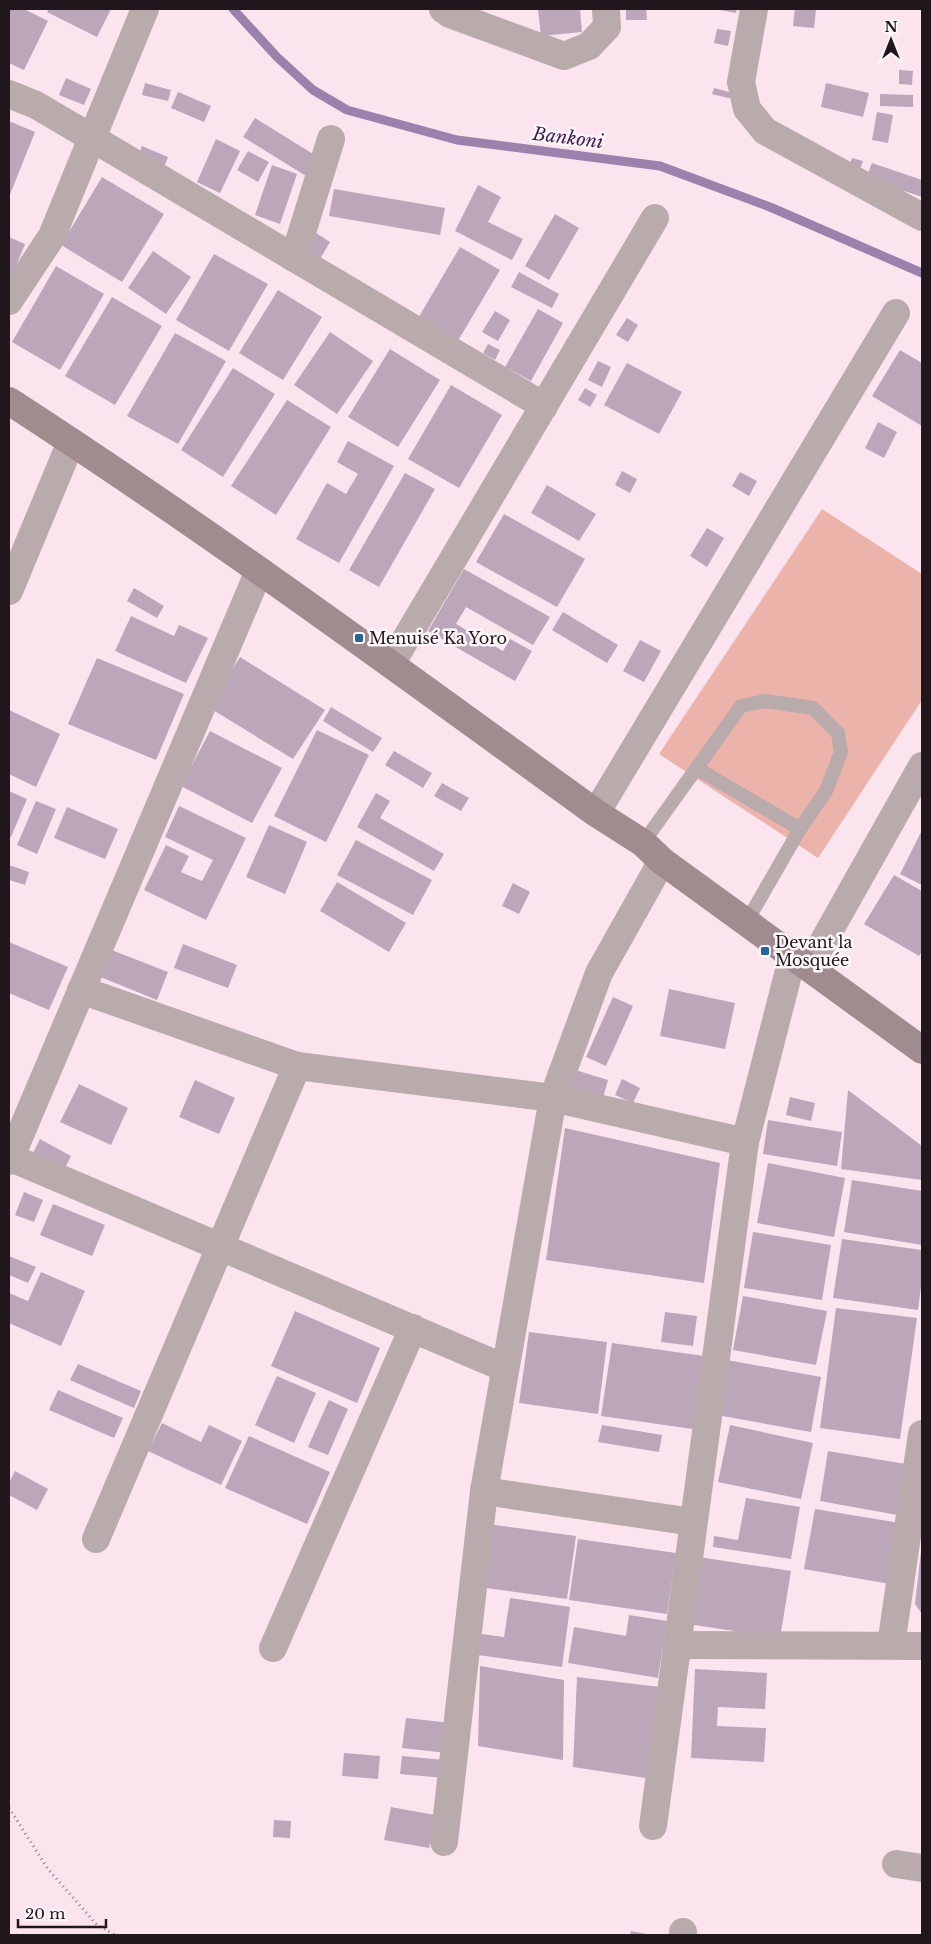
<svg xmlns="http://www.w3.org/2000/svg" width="931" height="1944" viewBox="0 0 931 1944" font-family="'Libre Baskerville',serif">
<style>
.green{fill:#ebb3aa}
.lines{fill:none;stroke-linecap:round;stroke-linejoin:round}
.stream{stroke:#9a82ac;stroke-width:9}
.building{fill:#bca6ba}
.path{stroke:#8c7b83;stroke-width:3;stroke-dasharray:1 4;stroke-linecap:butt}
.lane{stroke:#b9aaac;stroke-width:14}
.street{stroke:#b9aaac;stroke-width:28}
.secondary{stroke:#a08b8e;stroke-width:28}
.poi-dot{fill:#24659b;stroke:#fdf7f9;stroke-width:2}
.labels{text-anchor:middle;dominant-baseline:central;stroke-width:5;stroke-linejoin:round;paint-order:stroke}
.poi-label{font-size:16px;fill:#21161b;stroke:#fdf7f9;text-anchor:start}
.water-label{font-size:18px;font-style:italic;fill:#3e185a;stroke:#fdf7f9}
</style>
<rect width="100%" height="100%" fill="#fce4ef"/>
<!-- green -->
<polygon class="green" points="822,509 922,574 922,700 818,858 659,754"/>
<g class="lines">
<!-- stream -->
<polyline class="stream" points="233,9 277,57 313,90 347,110 457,140 660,166 770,207 922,273"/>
</g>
<!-- building -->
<g class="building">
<polygon points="9,9 24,9 48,21 24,70 9,63"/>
<polygon points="49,9 111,9 97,37 47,12"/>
<polygon points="538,9 580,9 582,32 541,36"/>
<polygon points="626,9 646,9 647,20 626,20"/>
<polygon points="720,9 737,9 736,13 720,10"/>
<polygon points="795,9 816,9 814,28 793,26"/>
<polygon points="717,29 731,31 728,46 714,43"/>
<polygon points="899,70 913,71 912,85 899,84"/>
<polygon points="66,78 91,89 84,105 59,95"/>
<polygon points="145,83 171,90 168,101 142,95"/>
<polygon points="826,83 869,93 863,117 821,107"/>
<polygon points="714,88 733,93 732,99 712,94"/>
<polygon points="178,92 211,106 204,122 171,108"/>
<polygon points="880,94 913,95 913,107 880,106"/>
<polygon points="877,112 893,115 888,143 872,140"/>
<polygon points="255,118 318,157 306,176 243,137"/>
<polygon points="9,121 35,132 9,197"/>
<polygon points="216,139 240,151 220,193 197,182"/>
<polygon points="142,146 168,157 163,170 137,159"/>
<polygon points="248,151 269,162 258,182 237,170"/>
<polygon points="852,158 863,161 858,175 847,172"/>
<polygon points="872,163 922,180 922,197 866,178"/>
<polygon points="272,165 297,174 280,224 255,215"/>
<polygon points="102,177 164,214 122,282 61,245"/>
<polygon points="478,185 501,197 488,222 523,239 512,260 455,231"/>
<polygon points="334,189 445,208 440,235 329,216"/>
<polygon points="555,214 579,228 549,280 525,266"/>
<polygon points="313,231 330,242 320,259 302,247"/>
<polygon points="9,237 25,244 9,283"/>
<polygon points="460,247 500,270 456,344 417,320"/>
<polygon points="153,251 191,277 166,314 128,288"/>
<polygon points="214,254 268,284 229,351 176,320"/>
<polygon points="56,266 104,294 60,370 12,342"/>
<polygon points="519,272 559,294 552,308 511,287"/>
<polygon points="278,290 322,317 283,380 239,353"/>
<polygon points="112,297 162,326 115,405 65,376"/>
<polygon points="538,309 563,323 531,381 505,367"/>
<polygon points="495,311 510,320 498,341 482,332"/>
<polygon points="627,318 638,325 628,342 616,335"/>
<polygon points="330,332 373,361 337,414 294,385"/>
<polygon points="175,333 226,361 178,444 127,416"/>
<polygon points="488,344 500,350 495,360 483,353"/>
<polygon points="390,349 440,380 398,447 348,417"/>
<polygon points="900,350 922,363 922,426 872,396"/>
<polygon points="598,361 611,367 602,387 588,380"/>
<polygon points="627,363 682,392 659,434 604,405"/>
<polygon points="233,368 275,394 223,477 181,450"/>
<polygon points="451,385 502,415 459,488 408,459"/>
<polygon points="585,388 597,395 590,407 578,400"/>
<polygon points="287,400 331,427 276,515 231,486"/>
<polygon points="878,422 897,432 884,458 865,448"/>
<polygon points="348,441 394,466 339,563 296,539 327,483 346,494 358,474 337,462"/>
<polygon points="622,471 637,479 630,493 615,485"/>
<polygon points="740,472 757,481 749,496 732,486"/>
<polygon points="405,473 435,489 379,587 349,570"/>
<polygon points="547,485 596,514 579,541 531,513"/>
<polygon points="504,514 585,559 557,607 476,562"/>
<polygon points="707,528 724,538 707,567 690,556"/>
<polygon points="464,569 550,617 533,645 466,607 456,624 503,651 510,639 532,651 515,681 428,631"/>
<polygon points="134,588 164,606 157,618 127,601"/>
<polygon points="563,612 618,645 607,663 552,630"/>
<polygon points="131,616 174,636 179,625 208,638 186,683 115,651"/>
<polygon points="640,640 661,651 644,682 623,671"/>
<polygon points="240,657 325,710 293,759 208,707"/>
<polygon points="97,658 184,694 156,760 68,724"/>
<polygon points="331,707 382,738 373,752 323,721"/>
<polygon points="9,710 60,734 36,787 9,774"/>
<polygon points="317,730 369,755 326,842 274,816"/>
<polygon points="210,731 282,768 252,823 181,786"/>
<polygon points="394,751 432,773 423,788 385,765"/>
<polygon points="442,783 469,798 461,811 434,796"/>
<polygon points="9,791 27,799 11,837 9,836"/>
<polygon points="376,793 390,801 380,818 444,854 434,871 357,827"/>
<polygon points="36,801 56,809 37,854 17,845"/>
<polygon points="179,806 246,838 206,920 144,890 166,845 189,856 181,872 202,881 213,860 165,837"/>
<polygon points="67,807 118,829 105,859 54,838"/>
<polygon points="269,825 307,842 285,894 246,877"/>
<polygon points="922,830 922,885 900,874"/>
<polygon points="356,840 432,880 413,915 337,875"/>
<polygon points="9,865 29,872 25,885 9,880"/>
<polygon points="894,875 922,891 922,951 919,956 864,924"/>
<polygon points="337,882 406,923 389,952 320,911"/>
<polygon points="513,883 530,892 519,914 502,906"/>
<polygon points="9,942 68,967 49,1010 9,993"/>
<polygon points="183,944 237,965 228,988 174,968"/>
<polygon points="109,949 168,972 157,1000 98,976"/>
<polygon points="669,989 735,1003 725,1049 660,1036"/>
<polygon points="613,997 633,1006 606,1066 586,1057"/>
<polygon points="572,1069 608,1080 603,1098 566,1086"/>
<polygon points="622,1079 640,1088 633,1103 615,1095"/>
<polygon points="195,1080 235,1098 219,1134 179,1117"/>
<polygon points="79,1084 128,1108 111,1145 60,1122"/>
<polygon points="848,1090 922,1146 922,1180 841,1169"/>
<polygon points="790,1097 815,1103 811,1121 786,1115"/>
<polygon points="768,1120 842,1132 837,1166 763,1154"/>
<polygon points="565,1128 720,1163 704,1283 546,1260"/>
<polygon points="40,1139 71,1156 64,1170 33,1153"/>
<polygon points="768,1163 845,1178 834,1237 757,1223"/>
<polygon points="852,1180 922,1191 922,1245 844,1232"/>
<polygon points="24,1192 43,1200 34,1222 15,1215"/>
<polygon points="53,1204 105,1225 92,1256 40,1235"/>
<polygon points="753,1232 831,1245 822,1300 744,1288"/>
<polygon points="842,1239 922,1250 922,1279 918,1310 833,1298"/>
<polygon points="9,1256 36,1267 28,1283 9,1275"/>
<polygon points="41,1272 85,1291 61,1346 9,1323 9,1293 28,1301"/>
<polygon points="743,1296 827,1311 816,1365 733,1350"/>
<polygon points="836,1308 917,1318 900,1439 820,1428"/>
<polygon points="295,1311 380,1348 357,1403 271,1366"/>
<polygon points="665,1312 697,1316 693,1346 661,1342"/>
<polygon points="529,1332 607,1342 598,1414 519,1403"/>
<polygon points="612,1343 704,1356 693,1429 601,1416"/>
<polygon points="727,1360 821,1377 811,1432 717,1415"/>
<polygon points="78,1364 141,1391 134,1408 70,1380"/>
<polygon points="277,1376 316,1393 294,1443 255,1425"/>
<polygon points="58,1390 123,1418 114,1438 49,1410"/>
<polygon points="329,1400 348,1409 328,1455 308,1447"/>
<polygon points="162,1423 201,1442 209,1425 242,1441 221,1485 148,1451"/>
<polygon points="602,1425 662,1435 659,1452 598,1442"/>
<polygon points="730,1425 813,1443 801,1499 718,1482"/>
<polygon points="249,1436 330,1472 307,1524 225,1488"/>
<polygon points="828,1451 912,1465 903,1516 820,1501"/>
<polygon points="15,1471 48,1489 37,1510 9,1495 9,1483"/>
<polygon points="746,1498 800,1507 791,1559 713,1547 714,1536 738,1540"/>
<polygon points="815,1509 900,1523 890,1584 804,1569"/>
<polygon points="488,1524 576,1536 567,1599 479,1587"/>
<polygon points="578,1539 676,1553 667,1614 569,1600"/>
<polygon points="921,1551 922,1551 922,1614 915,1604"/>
<polygon points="699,1557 791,1571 780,1638 688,1624"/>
<polygon points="510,1598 570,1607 562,1667 478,1655 481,1634 504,1637"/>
<polygon points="629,1615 667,1621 658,1678 568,1663 574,1627 626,1636"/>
<polygon points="480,1666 564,1680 563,1760 478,1746"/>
<polygon points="695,1669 767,1673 765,1709 718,1707 717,1726 766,1728 764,1762 691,1758"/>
<polygon points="577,1677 660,1687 652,1779 573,1767"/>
<polygon points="406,1718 451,1723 447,1753 402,1748"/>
<polygon points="344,1753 380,1756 378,1779 342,1776"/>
<polygon points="402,1756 445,1760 444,1778 400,1774"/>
<polygon points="391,1807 435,1815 429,1848 384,1840"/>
<polygon points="274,1820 291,1821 290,1838 273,1837"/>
<polygon points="631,1931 646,1934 646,1935 630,1935"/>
</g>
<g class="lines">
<!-- path -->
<polyline class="path" points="9,1808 48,1869 97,1925 115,1935"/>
<!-- lane -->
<g class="lane">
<polyline points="696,768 800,829"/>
<polyline points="643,843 741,706 765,701 813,708 838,733 841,752 826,791 800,829 747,921"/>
</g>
<!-- street -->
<g class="street">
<polyline points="443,9 450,14 564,56 589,46 607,27 606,9"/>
<polyline points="754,9 741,82 747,109 765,131 922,217"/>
<polyline points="9,94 36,105 92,138 145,9"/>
<polyline points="294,258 331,139"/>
<polyline points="9,301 52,236 92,138 544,406"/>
<polyline points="9,591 71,442"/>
<polyline points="391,664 655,218"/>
<polyline points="596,813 896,313"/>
<polyline points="809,967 922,766"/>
<polyline points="81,990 297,1066 553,1098 745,1142"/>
<polyline points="9,1157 505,1368"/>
<polyline points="9,1161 259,571"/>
<polyline points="484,1491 693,1522"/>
<polyline points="96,1539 297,1066"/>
<polyline points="677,1645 922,1646"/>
<polyline points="891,1645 922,1434"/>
<polyline points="273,1648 413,1328"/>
<polyline points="653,1826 745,1142 793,955"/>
<polyline points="444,1842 484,1491 553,1098 599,973 662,861"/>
<polyline points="896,1864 922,1868"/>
<polyline points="683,1935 683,1932"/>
</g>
<!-- secondary -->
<path class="secondary" d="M9,401c201,130 394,272 587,412l47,30 19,18 260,189"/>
</g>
<!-- markers -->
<g class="poi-dot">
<rect x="354" y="633" width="10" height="10" rx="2.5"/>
<rect x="760" y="946" width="10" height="10" rx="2.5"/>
</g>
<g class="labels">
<!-- poi labels -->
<g class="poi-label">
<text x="369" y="638">Menuisé Ka Yoro</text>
<text x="775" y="942">Devant la<tspan x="775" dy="18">Mosquée</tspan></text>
</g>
<!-- water labels -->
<g class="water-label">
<text transform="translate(568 138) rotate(7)">Bankoni</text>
</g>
</g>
<!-- border -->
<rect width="931" height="1944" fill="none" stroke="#21161b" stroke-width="20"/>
<!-- north arrow -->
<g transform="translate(891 40)" stroke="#fdf7f9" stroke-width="4" paint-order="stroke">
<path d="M0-4L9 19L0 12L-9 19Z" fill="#21161b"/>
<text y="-8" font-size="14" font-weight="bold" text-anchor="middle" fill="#21161b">N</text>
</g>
<!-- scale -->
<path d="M18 1919v8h88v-8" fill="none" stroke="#21161b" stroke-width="2.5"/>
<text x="25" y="1919" font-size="15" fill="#21161b" stroke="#fdf7f9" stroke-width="4" paint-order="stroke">20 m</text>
</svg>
